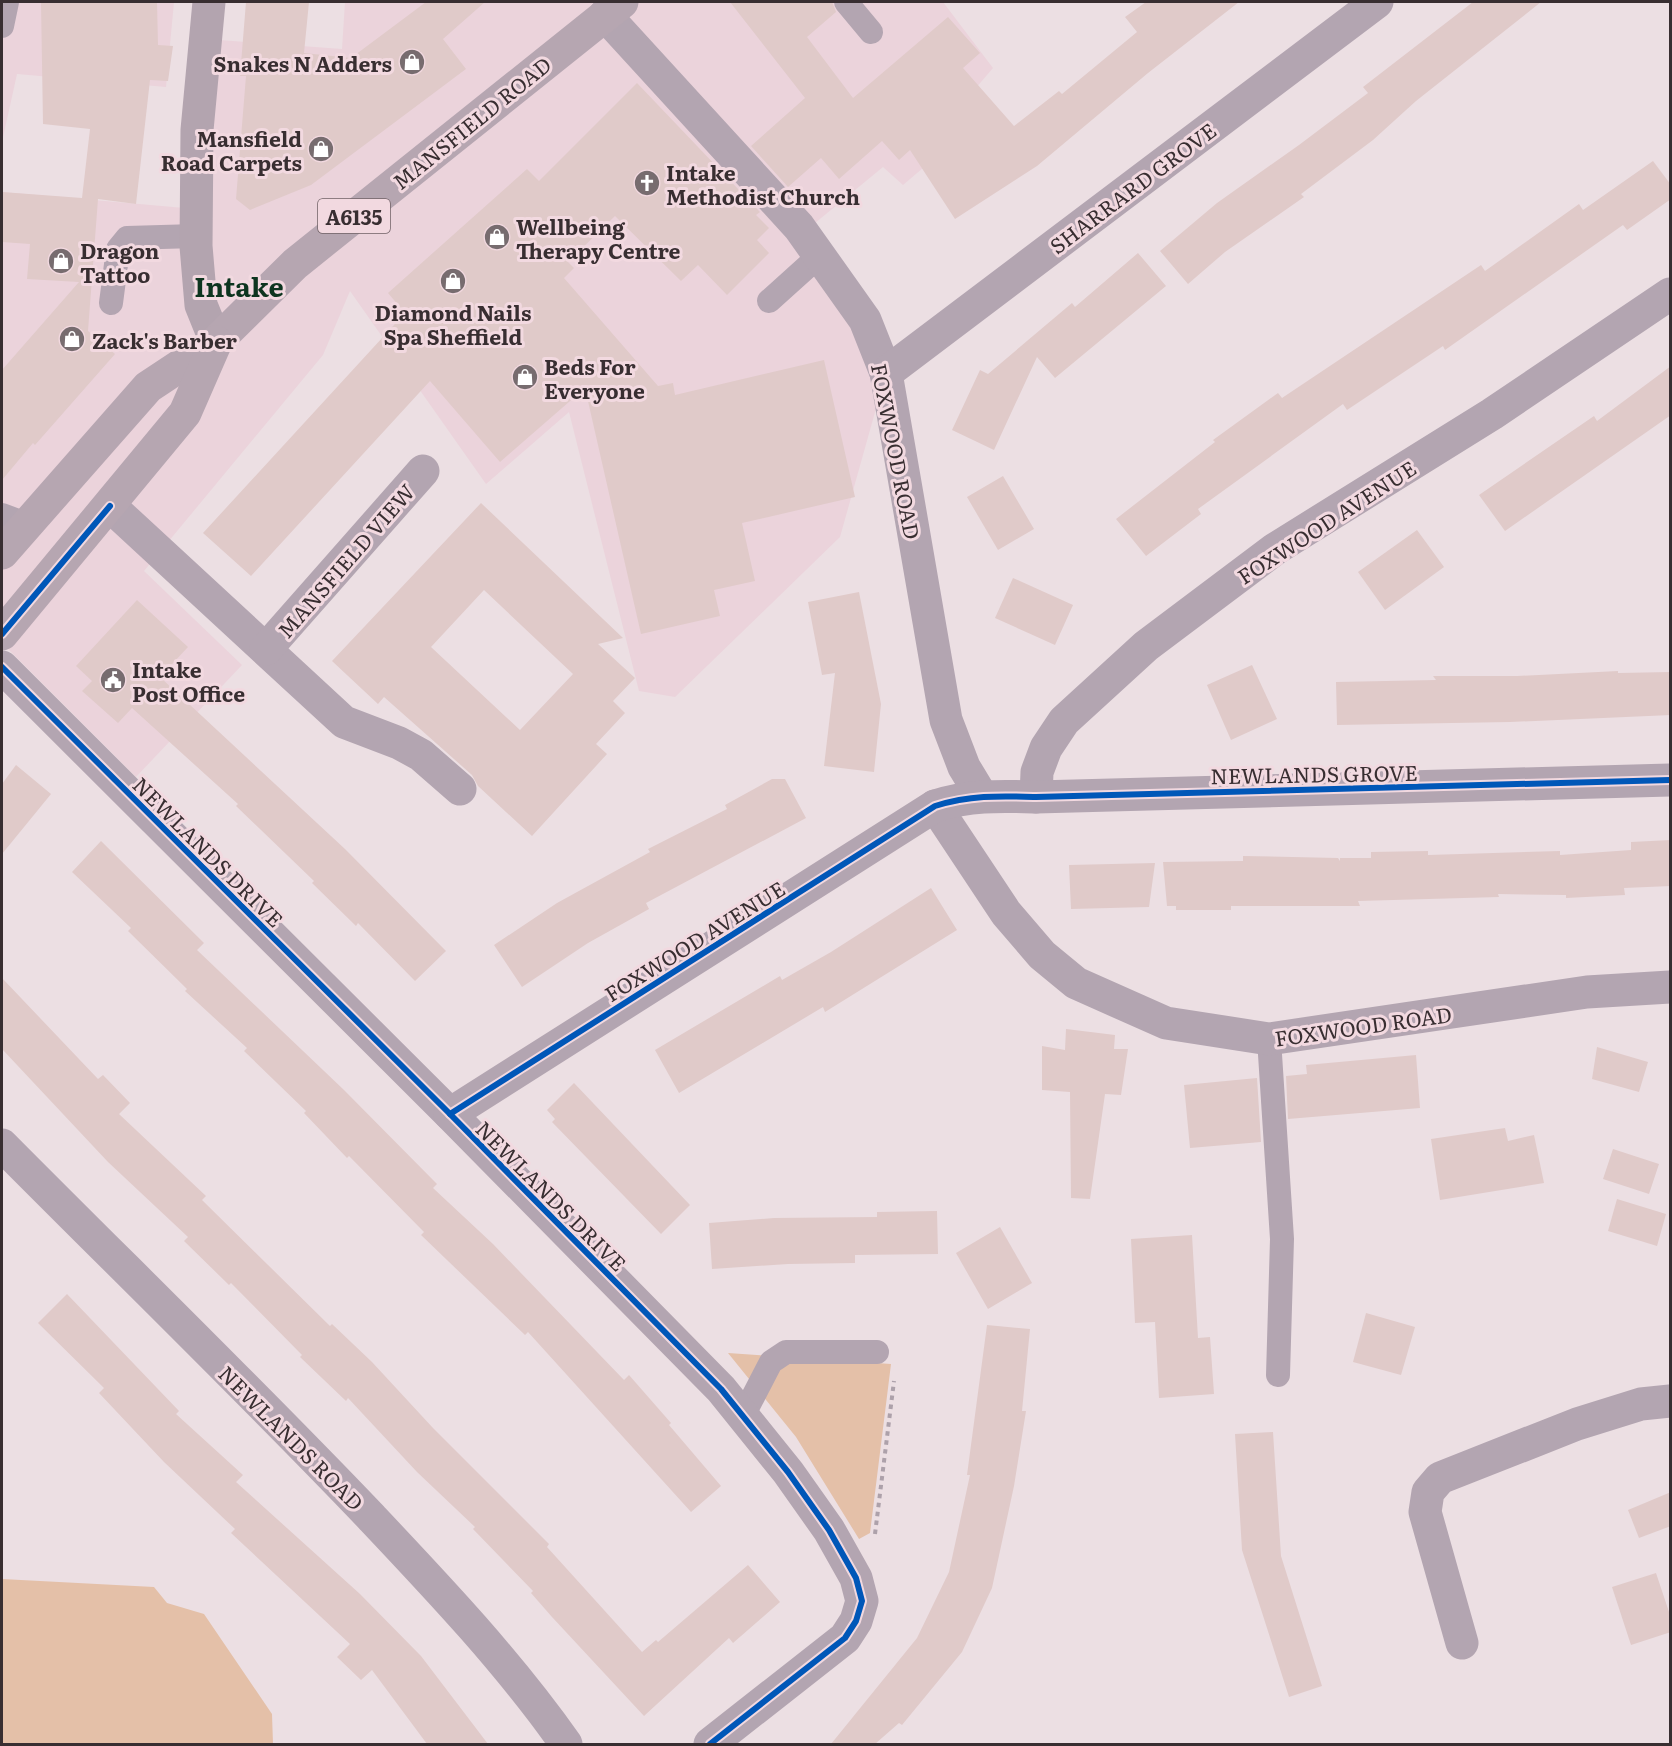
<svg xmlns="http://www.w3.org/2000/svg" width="1672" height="1746" viewBox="0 0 1672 1746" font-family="Literata,serif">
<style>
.built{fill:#ebd3db}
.green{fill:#e4c0a8}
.building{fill:#e0cac9;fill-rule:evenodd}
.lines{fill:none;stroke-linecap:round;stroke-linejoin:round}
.path{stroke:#ada1aa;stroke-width:4;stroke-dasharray:4.5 4.5;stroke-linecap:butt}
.lane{stroke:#b3a5b1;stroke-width:24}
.street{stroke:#b3a5b1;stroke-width:33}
.secondary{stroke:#b3a4af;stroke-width:33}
.primary{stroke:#b6a6b1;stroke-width:33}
.cycleway-casing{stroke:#f2d9e0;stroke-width:10}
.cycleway{stroke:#0057b8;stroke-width:6}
.labels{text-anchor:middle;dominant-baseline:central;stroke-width:6;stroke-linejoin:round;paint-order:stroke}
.shield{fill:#f2d9e0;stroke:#706166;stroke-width:1.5}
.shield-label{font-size:20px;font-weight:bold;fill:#382e31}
.poi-label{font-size:21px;font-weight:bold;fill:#382e31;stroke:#f2d9e0;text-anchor:start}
.street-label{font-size:21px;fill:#382e31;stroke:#f2d9e0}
.district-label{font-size:27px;font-weight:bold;fill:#0d351f;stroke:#f2d9e0}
</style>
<rect width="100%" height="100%" fill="#ecdfe3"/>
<!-- built -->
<g class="built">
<polygon points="2,2 174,2 166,87 17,74 2,142"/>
<polygon points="345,2 943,2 993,68 975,89 991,110 903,185 883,167 809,228 886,373 840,537 675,697 639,691 569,412 486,484 350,291 323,355 144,571 242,665 136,777 2,643 2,192 196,209 206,39 342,49"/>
</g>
<!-- green -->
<g class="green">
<polygon points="728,1353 891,1364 870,1533 859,1539 796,1437"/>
<polygon points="2,1579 154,1587 167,1603 204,1614 272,1714 273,1744 2,1744"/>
</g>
<!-- building -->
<g class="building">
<polygon points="41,2 157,2 158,45 173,46 168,81 150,80 136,204 98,199 88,331 115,354 35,445 33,443 2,480 2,370 79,282 27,279 30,244 2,242 2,192 82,198 90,129 43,124"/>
<polygon points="246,2 309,2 304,53 351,58 426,2 485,2 443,39 466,69 311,185 250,210 236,199 246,76 240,76"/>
<polygon points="730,2 832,2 836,12 807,37 853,98 948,17 980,53 963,68 1014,126 1059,91 1062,94 1137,32 1125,17 1146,2 1239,2 1148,73 1037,166 955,219 910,150 899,160 882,141 839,179 821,158 788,187 751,146 805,98"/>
<polygon points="1473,2 1541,2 1416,101 1373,140 1301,194 1304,197 1225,252 1188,284 1160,251 1217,203 1299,145 1368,93 1363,87"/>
<polygon points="637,83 760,212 756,215 769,228 757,240 769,253 727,295 698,265 681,281 615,216 568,262 574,268 564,278 658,386 673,383 675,395 824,360 855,497 742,523 755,581 714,590 720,616 641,634 585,388 500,462 430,381 251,576 203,533 405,313 388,293 527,169 539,181"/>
<polygon points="1653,161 1671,185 1671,199 1627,230 1623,225 1445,350 1443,346 1347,410 1343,404 1198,509 1201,514 1146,556 1116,519 1215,442 1213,440 1278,393 1282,398 1481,265 1485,271 1579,204 1583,210"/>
<polygon points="1138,253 1166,286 1055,378 1037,357 994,450 952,430 980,370 988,374 1072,303 1075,307"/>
<polygon points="1671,366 1671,415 1505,531 1479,495 1594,416 1597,421"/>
<polygon points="1003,476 1034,529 998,550 967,497"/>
<path d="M481,503l142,135 -25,6 37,34 -22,23 12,12 -29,31 11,10 -75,82 -54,-50 -6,-11 -88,-78 -6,7 -46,-43zM484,590l89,84 -53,56 -89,-83z"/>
<polygon points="1417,530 1444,567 1385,610 1358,572"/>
<polygon points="1013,578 1073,605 1055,645 995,618"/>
<polygon points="859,592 881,704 874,772 824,766 835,673 822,675 808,602"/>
<polygon points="137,600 188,647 160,677 345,849 446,951 415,981 358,923 356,926 312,883 314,881 236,806 238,804 132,708 118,723 82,691 92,681 76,666"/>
<polygon points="1252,665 1277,719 1231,740 1207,685"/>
<polygon points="1618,671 1618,673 1671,672 1671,715 1510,722 1337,725 1336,682 1436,680 1433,676 1517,676"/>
<polygon points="16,765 51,794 2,854 2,784"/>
<polygon points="772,779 785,779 806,818 646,903 649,909 588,943 522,987 494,945 557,903 650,852 648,849 727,809 725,805"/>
<polygon points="1671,840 1671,886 1624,888 1625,895 1566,898 1566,895 1498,894 1499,897 1358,901 1360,906 1231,906 1231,910 1176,910 1176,906 1167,906 1163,862 1243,861 1243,856 1338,858 1340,861 1340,858 1371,858 1371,852 1428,851 1428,855 1560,851 1560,855 1631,850 1631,842"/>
<polygon points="101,841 204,943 197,950 344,1090 437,1184 433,1188 493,1244 624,1380 629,1375 671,1423 669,1425 721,1486 691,1512 528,1332 525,1335 421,1235 424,1232 349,1156 347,1158 304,1113 306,1111 244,1051 247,1048 185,991 187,989 128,931 131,928 72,872"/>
<polygon points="1155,863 1149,907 1071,909 1069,865"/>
<polygon points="931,888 957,930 825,1012 823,1007 679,1093 655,1050 780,976 782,980 831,952"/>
<polygon points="2,978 98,1079 103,1075 130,1103 119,1114 206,1196 202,1200 330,1326 332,1324 372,1362 433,1428 549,1544 547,1547 642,1652 656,1640 658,1642 748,1565 780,1602 733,1643 729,1638 644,1716 552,1617 531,1593 533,1591 473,1529 475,1527 417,1472 348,1398 346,1401 300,1357 302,1355 231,1283 229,1285 184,1241 188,1237 108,1162 2,1049"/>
<polygon points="1066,1029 1115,1035 1114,1049 1128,1049 1121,1095 1105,1094 1090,1199 1071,1198 1070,1092 1042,1090 1042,1046 1065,1050"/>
<polygon points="1597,1047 1648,1062 1639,1092 1592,1079"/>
<polygon points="1416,1055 1420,1108 1288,1119 1286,1076 1307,1074 1306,1065"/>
<polygon points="1257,1078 1261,1142 1190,1148 1184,1085"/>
<polygon points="574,1083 690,1205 661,1234 552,1122 555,1119 547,1110"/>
<polygon points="1505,1128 1508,1141 1534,1135 1544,1183 1440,1200 1431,1139"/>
<polygon points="1613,1149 1659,1164 1649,1194 1603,1179"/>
<polygon points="1617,1199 1666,1214 1657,1246 1608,1231"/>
<polygon points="937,1211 938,1254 855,1255 855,1263 788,1264 712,1269 709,1223 774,1218 877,1217 877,1212"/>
<polygon points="1000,1227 1032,1283 988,1309 956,1253"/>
<polygon points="1192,1235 1198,1338 1210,1337 1214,1394 1159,1398 1155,1322 1135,1323 1131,1239"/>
<polygon points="67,1294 179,1411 176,1414 243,1475 236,1482 360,1594 421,1656 488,1744 427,1744 372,1670 361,1680 337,1657 350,1644 231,1533 235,1529 164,1462 99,1393 104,1388 38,1323"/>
<polygon points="1366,1313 1415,1327 1401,1375 1353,1362"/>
<polygon points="987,1325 1030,1329 1022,1411 1026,1411 1014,1486 992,1588 962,1652 902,1725 899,1723 875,1744 831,1744 917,1638 949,1572 970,1475 967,1475"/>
<polygon points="1273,1432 1281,1556 1322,1686 1289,1697 1242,1550 1235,1434"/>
<polygon points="1671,1492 1671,1526 1639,1538 1628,1510"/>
<polygon points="1656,1573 1671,1618 1671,1632 1631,1645 1612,1587"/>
</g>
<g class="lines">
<!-- path -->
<polyline class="path" points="875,1534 894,1381"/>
<!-- lane -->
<g class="lane">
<polyline points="846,2 871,32"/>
<polyline points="2,26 7,2"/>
<polyline points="769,301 819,256"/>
<polyline points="111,303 118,249 127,238 196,236"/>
<polyline points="2,515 26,524"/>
<polyline points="1269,1039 1282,1239 1278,1375"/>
<polyline points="742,1418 771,1362 786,1352 877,1352"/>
</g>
<!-- street -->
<g class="street">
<polyline points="605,15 799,227 865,320 886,373 946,720 964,767 981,795"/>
<polyline points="886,373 1377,2"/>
<polyline points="110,506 344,722 399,743 421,755 460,789"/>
<polyline points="266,649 423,471"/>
<polyline points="2,667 450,1114 721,1389 788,1472 829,1530 856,1578 862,1601 856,1621 845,1638 710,1744"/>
<polyline points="1036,797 1037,772 1046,748 1064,721 1146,646 1275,549 1492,414 1670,294"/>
<polyline points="935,806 1006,913 1042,955 1076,983 1166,1023 1269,1039 1587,992 1670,987"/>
<path d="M450,1114l485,-308c36,-11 63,-10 101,-9l634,-17"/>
<path d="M2,1145c123,124 249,246 370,373 68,72 137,145 194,226"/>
<polyline points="1462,1643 1425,1512 1428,1492 1440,1478 1577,1424 1641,1404 1670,1401"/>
</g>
<!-- secondary -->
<polyline class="secondary" points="209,2 197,130 196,246 201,305 216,342"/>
<!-- primary -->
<g class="primary">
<polyline points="2,553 148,387 216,342 295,264 622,2"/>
<polyline points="2,634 185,413 216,342"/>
</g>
<!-- cycleway casing -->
<g class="cycleway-casing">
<g id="cycleway">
<polyline points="2,634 110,506"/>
<polyline points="2,667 450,1114 721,1389 788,1472 829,1530 856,1578 862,1601 856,1621 845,1638 710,1744"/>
<path d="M450,1114l485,-308c36,-11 63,-10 101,-9l634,-17"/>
</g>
</g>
<!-- cycleway -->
<use href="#cycleway" class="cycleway"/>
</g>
<!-- icons -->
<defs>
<g id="shop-disc" transform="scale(1.35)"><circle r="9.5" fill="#776c6f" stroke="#f2d9e0"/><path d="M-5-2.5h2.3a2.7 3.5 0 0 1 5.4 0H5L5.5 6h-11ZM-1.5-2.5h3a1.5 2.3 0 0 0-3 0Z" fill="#fff"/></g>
<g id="church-disc" transform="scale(1.35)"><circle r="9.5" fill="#776c6f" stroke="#f2d9e0"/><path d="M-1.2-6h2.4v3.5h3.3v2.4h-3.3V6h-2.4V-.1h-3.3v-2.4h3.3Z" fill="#fff"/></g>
<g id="civic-disc" transform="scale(1.35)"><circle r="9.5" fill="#776c6f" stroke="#f2d9e0"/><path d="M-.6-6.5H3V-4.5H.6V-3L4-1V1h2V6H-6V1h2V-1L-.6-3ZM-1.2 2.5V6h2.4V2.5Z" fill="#fff"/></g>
</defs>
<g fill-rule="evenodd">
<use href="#shop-disc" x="412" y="62"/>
<use href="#shop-disc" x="321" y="149"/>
<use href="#church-disc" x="647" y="183"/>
<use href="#shop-disc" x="497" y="237"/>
<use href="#shop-disc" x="61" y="261"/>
<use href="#shop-disc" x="453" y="281"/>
<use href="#shop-disc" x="72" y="339"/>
<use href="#shop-disc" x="525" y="377"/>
<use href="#civic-disc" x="113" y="680"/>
</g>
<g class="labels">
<!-- shield labels -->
<rect class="shield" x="318" y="199" width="72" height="34" rx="4.5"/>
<g class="shield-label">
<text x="354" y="216">A6135</text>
</g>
<!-- poi labels -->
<g class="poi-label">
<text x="392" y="62" text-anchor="end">Snakes N Adders</text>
<text x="302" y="137" text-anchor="end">Mansfield<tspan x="302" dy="24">Road Carpets</tspan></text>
<text x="666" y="171">Intake<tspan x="666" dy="24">Methodist Church</tspan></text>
<text x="516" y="225">Wellbeing<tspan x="516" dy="24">Therapy Centre</tspan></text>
<text x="80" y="249">Dragon<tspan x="80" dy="24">Tattoo</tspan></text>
<text x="453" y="311" text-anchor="middle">Diamond Nails<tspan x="453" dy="24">Spa Sheffield</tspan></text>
<text x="92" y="339">Zack's Barber</text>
<text x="544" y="365">Beds For<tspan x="544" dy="24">Everyone</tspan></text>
<text x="132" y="668">Intake<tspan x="132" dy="24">Post Office</tspan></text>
</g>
<!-- street labels -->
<g class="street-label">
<text transform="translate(471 122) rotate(-39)">MANSFIELD ROAD</text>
<text transform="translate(1132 187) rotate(-37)">SHARRARD GROVE</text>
<text transform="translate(897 451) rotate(79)">FOXWOOD ROAD</text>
<text transform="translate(1326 521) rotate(-33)">FOXWOOD AVENUE</text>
<text transform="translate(345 560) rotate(-49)">MANSFIELD VIEW</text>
<text transform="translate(1314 773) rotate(-1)">NEWLANDS GROVE</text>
<text transform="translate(209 851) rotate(45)">NEWLANDS DRIVE</text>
<text transform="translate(694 940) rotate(-32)">FOXWOOD AVENUE</text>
<text transform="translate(1363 1025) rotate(-8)">FOXWOOD ROAD</text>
<text transform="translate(552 1195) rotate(45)">NEWLANDS DRIVE</text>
<text transform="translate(292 1437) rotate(45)">NEWLANDS ROAD</text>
</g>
<!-- district labels -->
<g class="district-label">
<text x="239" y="285">Intake</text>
</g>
</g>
<!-- border -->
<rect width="1672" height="1746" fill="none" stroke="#382e31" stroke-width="6"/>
</svg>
